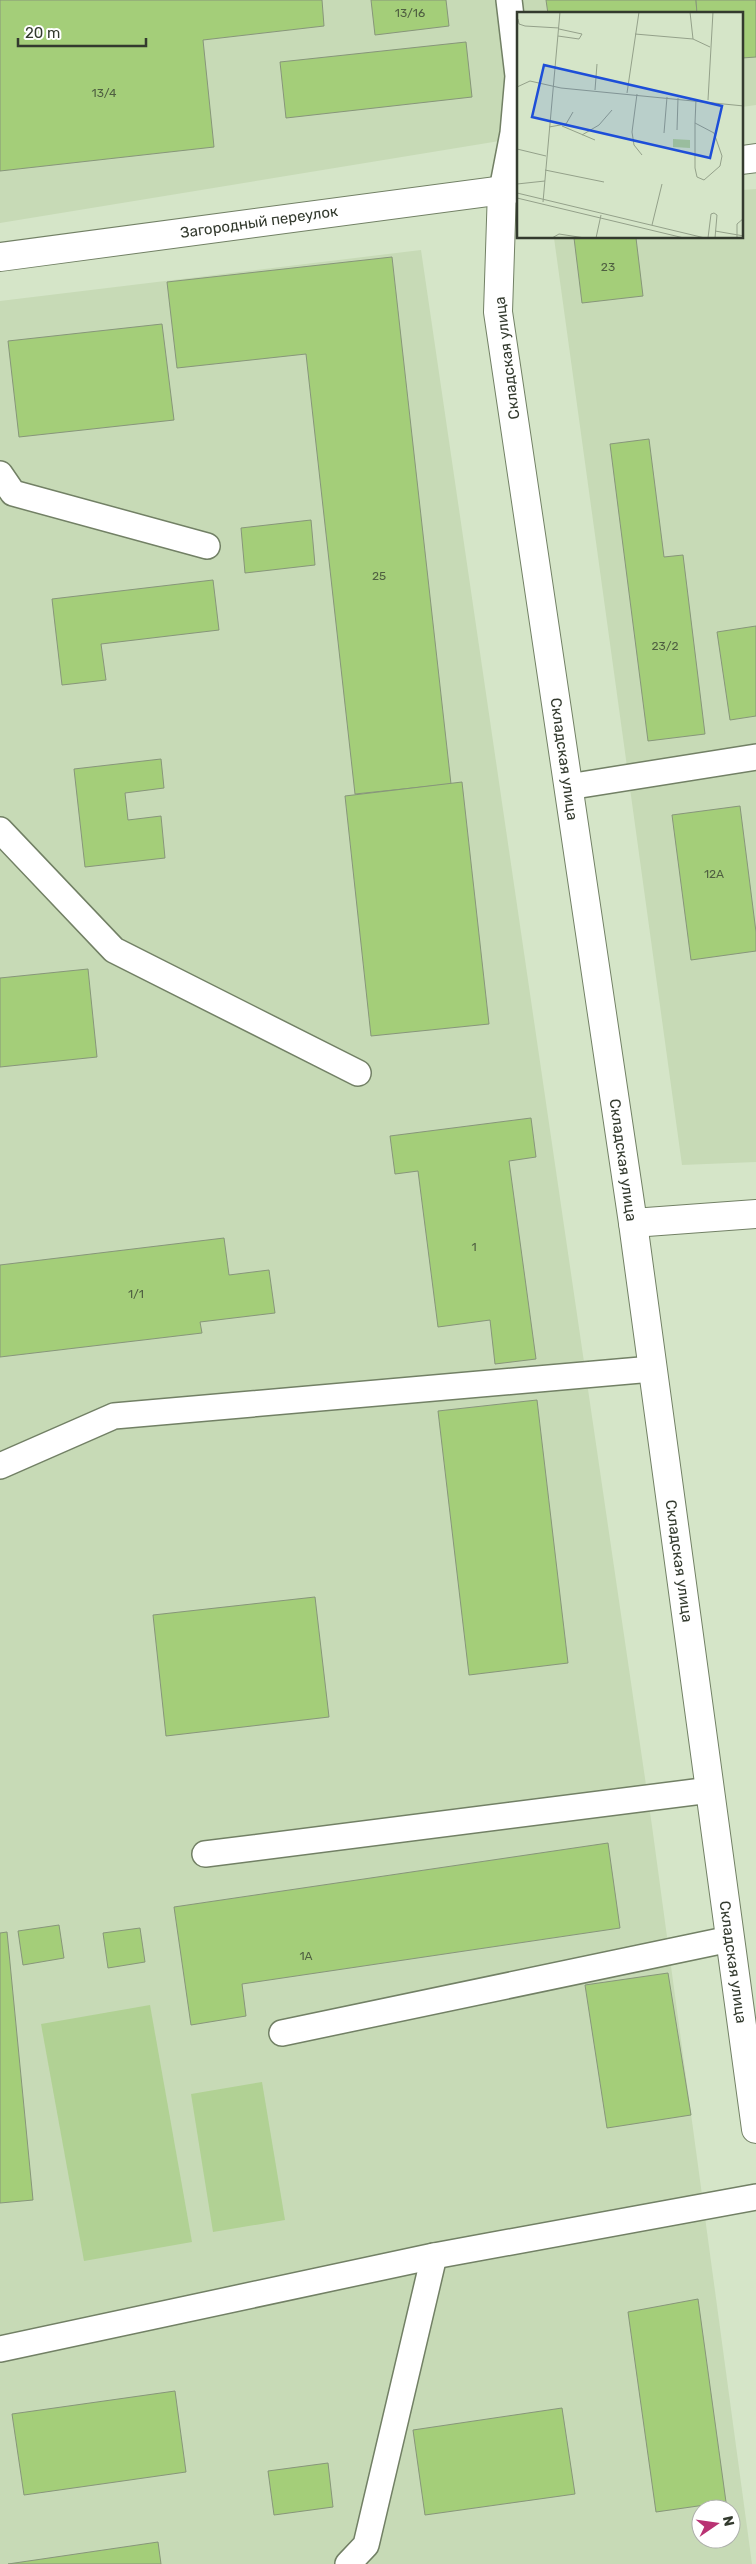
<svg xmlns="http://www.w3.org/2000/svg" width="756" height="2564" viewBox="0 0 756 2564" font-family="Rubik,sans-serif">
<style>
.built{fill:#c7dab6;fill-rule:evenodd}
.green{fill:#b1d194}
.building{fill:#a4ce79;stroke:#87967a}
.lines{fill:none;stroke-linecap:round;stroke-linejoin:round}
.lane-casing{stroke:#728065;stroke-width:28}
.street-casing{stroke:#728065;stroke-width:30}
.secondary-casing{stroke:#728065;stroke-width:30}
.lane{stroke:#fff;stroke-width:25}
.street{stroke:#fff;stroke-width:28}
.secondary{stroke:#fff;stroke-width:28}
.labels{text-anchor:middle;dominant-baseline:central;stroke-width:4;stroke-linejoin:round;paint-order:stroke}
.number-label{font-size:12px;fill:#4f5f41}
.street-label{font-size:15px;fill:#333a2e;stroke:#fff}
.inset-road{fill:none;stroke:#94a18a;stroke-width:1}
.view{fill:#1d4ed8;fill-opacity:0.15;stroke:#1d4ed8;stroke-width:2.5}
.inset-edge{fill:none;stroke:#333a2e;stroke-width:2.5}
</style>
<rect width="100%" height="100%" fill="#d5e5c8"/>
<!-- built -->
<g class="built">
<polygon points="0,0 756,0 756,105 742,107 742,14 518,14 518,138 0,223"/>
<polygon points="756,189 756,1162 682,1165 554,238 742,238 742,190"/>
<path d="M421,250l231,1576 100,738h-752v-2263zM701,2509h30v30h-30z"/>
</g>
<!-- green -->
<g class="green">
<polygon points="150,2005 192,2242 84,2261 41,2024"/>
<polygon points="262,2082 285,2220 213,2232 191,2094"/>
</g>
<!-- building -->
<g class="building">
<polygon points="0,0 322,0 324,26 203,40 214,147 0,171"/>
<polygon points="371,0 446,0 449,26 375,35"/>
<polygon points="546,0 696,0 697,14 548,14"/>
<polygon points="696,0 756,0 756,57 742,58 742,14 697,14"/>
<polygon points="466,42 472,97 286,118 280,62"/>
<polygon points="574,238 636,238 643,296 582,303"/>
<polygon points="392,257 451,784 355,794 306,354 177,368 167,282"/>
<polygon points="162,324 174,420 19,437 8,341"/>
<polygon points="649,439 664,557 683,555 705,734 648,741 610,444"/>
<polygon points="311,520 315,565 245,573 241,528"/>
<polygon points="213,580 219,630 101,644 106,680 62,685 52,599"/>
<polygon points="756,626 756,716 730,720 717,632"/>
<polygon points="161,759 164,788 125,793 128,820 161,816 165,858 85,867 74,769"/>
<polygon points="462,782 489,1024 371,1036 345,796"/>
<polygon points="740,806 756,932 756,951 691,960 672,815"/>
<polygon points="88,969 97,1057 0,1067 0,978"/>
<polygon points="531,1118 536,1157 509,1161 536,1359 495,1364 490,1320 438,1327 418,1171 395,1174 390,1136"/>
<polygon points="224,1238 229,1275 269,1270 275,1313 200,1322 202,1333 0,1357 0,1265"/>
<polygon points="537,1400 568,1663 469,1675 438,1411"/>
<polygon points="315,1597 329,1717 166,1736 153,1615"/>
<polygon points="608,1843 620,1928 242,1984 246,2016 191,2025 174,1907"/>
<polygon points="59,1925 64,1958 23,1965 18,1931"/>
<polygon points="140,1928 145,1962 108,1968 103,1933"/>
<polygon points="7,1932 33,2200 0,2203 0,1933"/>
<polygon points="668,1973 691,2115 607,2128 585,1985"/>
<polygon points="698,2299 726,2502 656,2512 628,2312"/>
<polygon points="175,2391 186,2472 24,2495 12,2414"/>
<polygon points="562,2408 575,2494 425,2515 413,2430"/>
<polygon points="328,2463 333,2507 274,2515 268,2471"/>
<polygon points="158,2542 161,2564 8,2564"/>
</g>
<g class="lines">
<!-- lane casing -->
<g class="lane-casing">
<g id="lane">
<polyline points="502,190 513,133 518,76 509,0"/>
<polyline points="0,474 13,493 207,546"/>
<polyline points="568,787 756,757"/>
<polyline points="0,830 114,950 358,1073"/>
<polyline points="0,1466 114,1416 652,1369"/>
<polyline points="205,1854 710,1790"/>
<polyline points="282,2033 730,1939"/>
<polyline points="0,2349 434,2256 756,2197"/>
<polyline points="348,2564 366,2545 434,2256"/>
</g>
</g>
<!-- street casing -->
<g class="street-casing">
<g id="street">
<polyline points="502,190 498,312 633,1223 756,2129"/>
<polyline points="633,1223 756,1214"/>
</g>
</g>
<!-- secondary casing -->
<g class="secondary-casing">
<g id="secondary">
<polyline points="742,160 756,158"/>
<polyline points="0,257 518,188"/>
</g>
</g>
<!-- lane -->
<use href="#lane" class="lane"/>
<!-- street -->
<use href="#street" class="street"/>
<!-- secondary -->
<use href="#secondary" class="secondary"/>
</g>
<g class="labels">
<!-- number labels -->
<g class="number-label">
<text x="410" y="13">13/16</text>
<text x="104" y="93">13/4</text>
<text x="608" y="267">23</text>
<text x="379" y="576">25</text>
<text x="665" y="646">23/2</text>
<text x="714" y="874">12А</text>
<text x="474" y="1247">1</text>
<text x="136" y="1294">1/1</text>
<text x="306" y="1956">1А</text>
</g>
<!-- street labels -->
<g class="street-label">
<text transform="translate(259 222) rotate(-8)">Загородный переулок</text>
<text transform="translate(507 358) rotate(-97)">Складская улица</text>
<text transform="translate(564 759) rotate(82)">Складская улица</text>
<text transform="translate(623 1160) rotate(82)">Складская улица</text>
<text transform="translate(679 1561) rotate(82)">Складская улица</text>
<text transform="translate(733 1962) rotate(82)">Складская улица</text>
</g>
</g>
<!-- overview -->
<g transform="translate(517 12)">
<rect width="226" height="226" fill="#d5e5c8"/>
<path d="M156,127l17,1v8l-17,-1z" fill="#b1d194"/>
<path class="inset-road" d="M173,0l3,27M1,7l1,5 6,2 34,2M118,22l58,5 17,8M41,24l21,3 3,-5 -23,-5M0,75l13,-6 31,7 183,18M78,78l2,-26M110,81l12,-81M120,82l-5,38 2,13 8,10M191,88l5,-88M178,111l19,10 8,23 -2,10 -16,14 -7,-3 -2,-9v-45l1,-24M45,114l33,14M32,115l17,-3 7,-12M160,118l1,-32M147,121l3,-36M65,123l17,-10 13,-15M0,137l29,7M28,158l59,12M0,172l28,-3M0,181l188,45M0,186l167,40M26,190l17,-190M135,213l10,-41M198,219l29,5M35,226l7,-4 26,4M79,226l5,-23M191,226l3,-24 3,-1 3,2 -2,23M220,226v-14l7,-6"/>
<path class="view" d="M27,53l178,41 -12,52 -178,-41z"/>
<rect width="226" height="226" class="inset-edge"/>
</g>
<!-- north arrow -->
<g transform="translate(716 2524) rotate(77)"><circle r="24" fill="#ffffff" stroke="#adb0ab"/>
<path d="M0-4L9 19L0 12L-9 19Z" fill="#b93273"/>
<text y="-8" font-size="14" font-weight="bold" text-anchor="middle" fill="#333a2e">N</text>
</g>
<!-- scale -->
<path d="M18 38v8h128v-8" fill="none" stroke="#333a2e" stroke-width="2.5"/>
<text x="25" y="38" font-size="15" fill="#333a2e" stroke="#ffffff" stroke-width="4" paint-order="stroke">20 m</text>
</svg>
